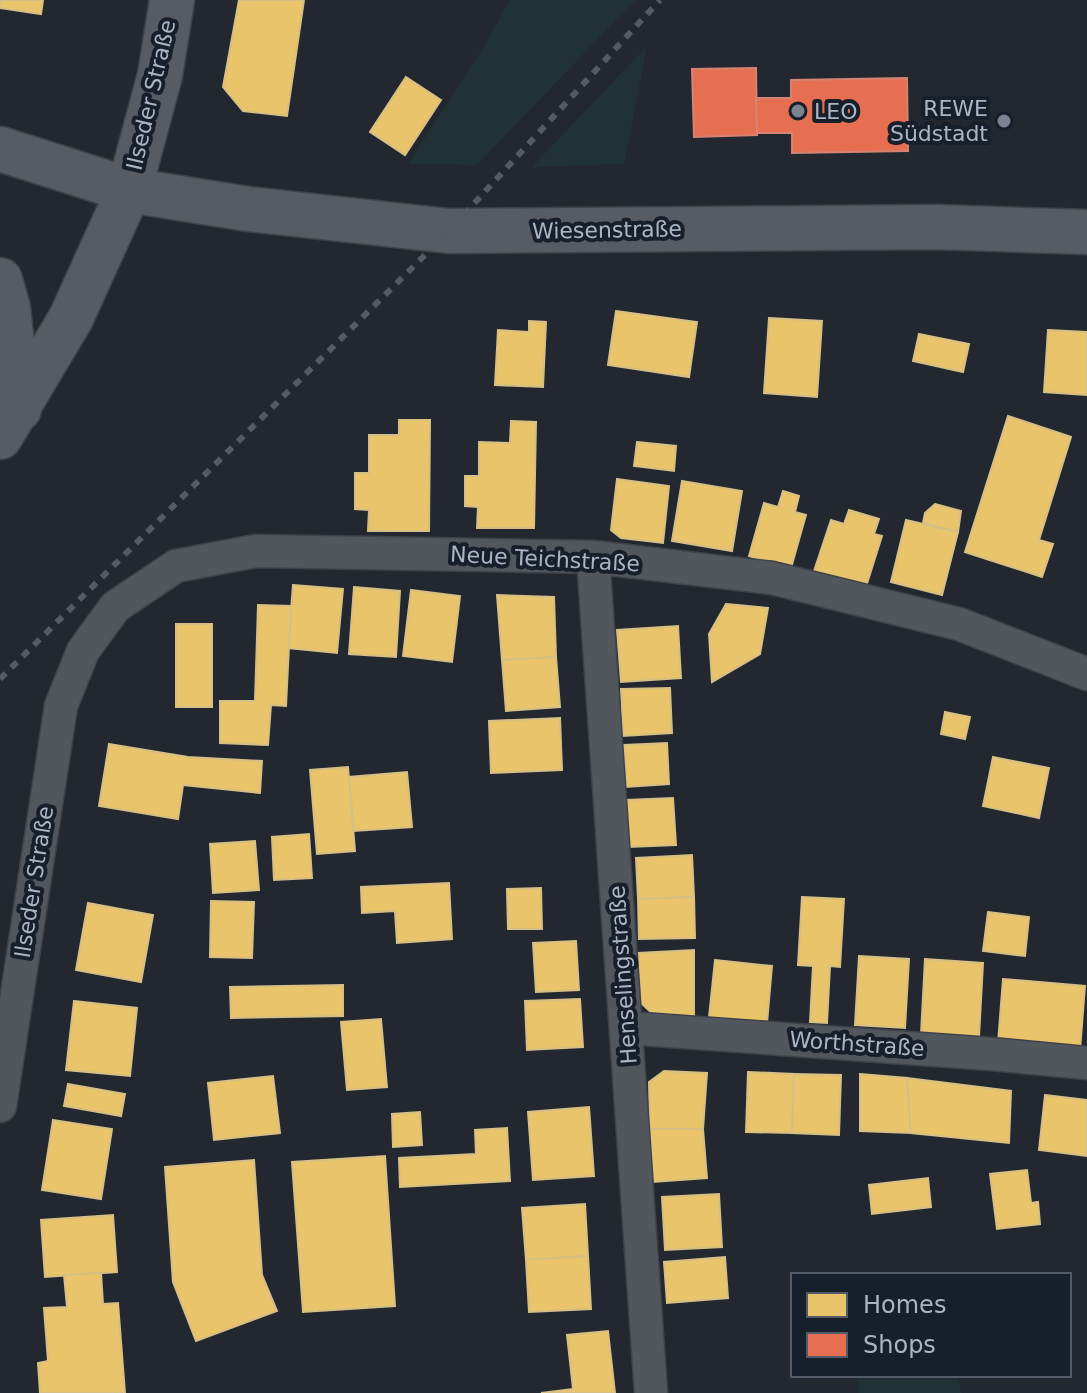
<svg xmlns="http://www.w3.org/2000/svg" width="1087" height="1393" viewBox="0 0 1087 1393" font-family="'DejaVu Sans',sans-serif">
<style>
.green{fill:#203235}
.homes{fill:#e9c46a;stroke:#d6bf85;stroke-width:2}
.shops{fill:#e76f51;stroke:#d58473;stroke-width:2}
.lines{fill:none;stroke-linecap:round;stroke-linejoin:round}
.street-casing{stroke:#3f4349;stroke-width:35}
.secondary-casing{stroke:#3f4349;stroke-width:47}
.street{stroke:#52575e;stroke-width:32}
.secondary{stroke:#565b64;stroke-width:44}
.rail{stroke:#565a62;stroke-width:6;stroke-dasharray:8 8;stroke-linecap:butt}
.poi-dot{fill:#7b8390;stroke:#171f2a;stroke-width:3}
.labels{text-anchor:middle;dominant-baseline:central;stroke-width:8;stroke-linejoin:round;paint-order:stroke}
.street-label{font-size:22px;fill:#abb4c3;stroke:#171f2a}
.poi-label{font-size:22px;fill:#abb4c3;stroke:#171f2a;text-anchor:end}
</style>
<rect width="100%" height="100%" fill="#232830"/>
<!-- green -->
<g class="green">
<polygon points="510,0 635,0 477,165 408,164 485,45"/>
<polygon points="647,46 624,164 532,167"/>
<polygon points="856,1375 958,1375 961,1393 859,1393"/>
</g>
<!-- homes -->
<g class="homes">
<polygon points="0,0 43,0 41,14 0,8"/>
<polygon points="239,0 304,0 287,116 243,111 223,87"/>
<polygon points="406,77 441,100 405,155 370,132"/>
<polygon points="616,311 697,322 689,377 608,365"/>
<polygon points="769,318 822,321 817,397 764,393"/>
<polygon points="529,321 546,322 543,387 495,385 498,330 529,332"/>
<polygon points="1048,330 1087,332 1087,395 1044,392"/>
<polygon points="919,334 969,344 963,372 913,361"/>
<polygon points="1008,416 1071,437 1039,540 1053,544 1042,577 965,552"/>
<polygon points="399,420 430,420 429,531 368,531 369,510 355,509 355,473 369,473 369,435 399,435"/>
<polygon points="511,421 536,422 534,528 477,528 478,507 465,506 465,476 479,476 479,442 510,443"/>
<polygon points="637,442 676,446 674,471 634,466"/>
<polygon points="617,479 669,486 663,543 621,538 611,530"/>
<polygon points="682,481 742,491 732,551 672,541"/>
<polygon points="783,491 799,496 795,512 806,515 791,568 749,556 764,503 778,507"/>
<polygon points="935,504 961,511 958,532 923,523 925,513"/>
<polygon points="849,510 879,519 874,534 882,536 864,593 812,577 831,520 844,524"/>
<polygon points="906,520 958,532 942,595 891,582"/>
<polygon points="293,585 343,589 337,653 288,648"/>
<polygon points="354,587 400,591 396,657 349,654"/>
<polygon points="411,590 460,596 452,662 403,656"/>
<polygon points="497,595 554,597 556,657 502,660"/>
<polygon points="726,604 768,608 760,654 712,682 709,634"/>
<polygon points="258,605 291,606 286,706 271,705 268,745 220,743 220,701 255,701"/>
<rect x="176" y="624" width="36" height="83"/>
<polygon points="678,626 681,678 621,682 617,630"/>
<polygon points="556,657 560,707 506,711 502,660"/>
<polygon points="670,688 672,733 623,736 621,689"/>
<polygon points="945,712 970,717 965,739 941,734"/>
<polygon points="560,718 562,770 491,773 489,721"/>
<polygon points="667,743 669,784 626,787 624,745"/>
<polygon points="109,744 188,757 262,761 260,793 183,785 178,819 99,806"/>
<polygon points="993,757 1049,768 1039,818 983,806"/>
<polygon points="348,767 355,851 317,854 310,770"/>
<polygon points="407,772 412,827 354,831 349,777"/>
<polygon points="673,798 676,845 628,847 626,800"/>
<polygon points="309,834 312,878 274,880 272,837"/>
<polygon points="255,841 259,890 213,893 210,844"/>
<polygon points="692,855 694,897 638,899 636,858"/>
<polygon points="449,883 452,939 397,943 395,911 362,913 361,887"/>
<polygon points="541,888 542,929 508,929 507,889"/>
<polygon points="694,897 695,938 639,939 638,899"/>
<polygon points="802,897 844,899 840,967 830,966 827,1023 810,1022 813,966 798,965"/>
<polygon points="211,901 254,902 252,958 210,957"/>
<polygon points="88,903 153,915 141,982 76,970"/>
<polygon points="988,912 1029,917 1025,956 983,951"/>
<polygon points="576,941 579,990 536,992 533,943"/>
<polygon points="694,950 694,1017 656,1017 640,1002 638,953"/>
<polygon points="859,956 909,959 905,1028 855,1025"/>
<polygon points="925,959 983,963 979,1037 921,1034"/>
<polygon points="715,960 772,966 767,1023 709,1017"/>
<polygon points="1003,979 1085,986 1080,1050 998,1043"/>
<polygon points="343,985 343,1016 231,1018 230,987"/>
<polygon points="580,999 583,1047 527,1050 525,1001"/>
<polygon points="74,1001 137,1008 130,1076 66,1070"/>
<polygon points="381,1019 387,1087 347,1090 341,1022"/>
<polygon points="664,1071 707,1073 703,1129 650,1129 649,1082"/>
<polygon points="748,1072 794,1074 792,1133 746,1132"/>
<polygon points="794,1074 841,1075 839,1135 792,1133"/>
<polygon points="860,1074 907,1078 911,1133 860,1131"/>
<polygon points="273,1076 280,1133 214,1140 208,1083"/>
<polygon points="907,1078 1011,1091 1009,1143 911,1133"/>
<polygon points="68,1084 125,1094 121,1116 64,1106"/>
<polygon points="1045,1095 1087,1100 1087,1156 1039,1150"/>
<polygon points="589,1107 594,1176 533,1180 528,1112"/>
<polygon points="420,1112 422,1145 393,1147 392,1114"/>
<polygon points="53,1120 112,1129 101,1199 42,1190"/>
<polygon points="507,1128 510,1181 400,1187 399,1158 476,1154 475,1130"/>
<polygon points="650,1129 703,1129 707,1178 653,1182"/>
<polygon points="385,1156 395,1306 303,1312 292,1162"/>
<polygon points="254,1160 262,1275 277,1311 196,1341 173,1282 165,1167"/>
<polygon points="1027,1170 1031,1203 1038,1202 1040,1224 997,1229 990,1174"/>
<polygon points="928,1178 931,1207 872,1214 869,1185"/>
<polygon points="719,1194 722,1247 665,1250 662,1197"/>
<polygon points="585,1204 588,1256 526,1260 522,1208"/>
<polygon points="113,1215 117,1272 45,1277 41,1220"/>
<polygon points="588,1256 591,1309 529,1312 526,1260"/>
<polygon points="725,1257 728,1298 667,1303 664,1262"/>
<polygon points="101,1273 103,1304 118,1303 125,1393 40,1393 38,1363 48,1361 44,1308 67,1307 64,1275"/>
<polygon points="608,1331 615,1393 541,1393 573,1389 567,1335"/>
</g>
<!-- shops -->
<g class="shops">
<polygon points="756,68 757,135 694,137 692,69"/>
<polygon points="907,78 908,151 792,153 792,133 757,133 756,98 791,98 791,80"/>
</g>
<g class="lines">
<!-- street casing -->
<g class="street-casing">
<g id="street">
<polyline points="593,557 651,1393"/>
<polyline points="627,1028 991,1054 1087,1063"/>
<polyline points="0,1106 61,706 83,651 115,607 176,566 256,551 593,557 772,578 959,624 1087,674"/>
</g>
</g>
<!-- secondary casing -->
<g class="secondary-casing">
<g id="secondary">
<polyline points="0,149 129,190 248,209 449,231 936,227 1087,232"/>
<polyline points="0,280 8,308 19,409"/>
<polyline points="0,437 71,318 129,190 160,75 172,0"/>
</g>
</g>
<!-- street -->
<use href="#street" class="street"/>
<!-- secondary -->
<use href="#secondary" class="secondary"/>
<!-- rail -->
<polyline class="rail" points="0,679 449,231 660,0"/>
</g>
<!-- markers -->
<g class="poi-dot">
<circle cx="798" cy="111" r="8"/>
<circle cx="1004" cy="121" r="8"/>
</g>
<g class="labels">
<!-- street labels -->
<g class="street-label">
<text transform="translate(151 95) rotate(-77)">Ilseder Straße</text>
<text transform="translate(607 230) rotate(-1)">Wiesenstraße</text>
<text transform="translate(545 559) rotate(3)">Neue Teichstraße</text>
<text transform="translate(34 882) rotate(-81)">Ilseder Straße</text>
<text transform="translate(623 975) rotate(-94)">Henselingstraße</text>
<text transform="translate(857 1044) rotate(4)">Worthstraße</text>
</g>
<!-- poi labels -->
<g class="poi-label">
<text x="988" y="108">REWE<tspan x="988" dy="25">Südstadt</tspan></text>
<text x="814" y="111" text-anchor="start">LEO</text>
</g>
</g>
<!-- legend -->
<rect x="791" y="1273" width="280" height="104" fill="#171f2a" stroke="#525b67" stroke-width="2"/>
<rect x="807" y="1293" width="40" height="24" fill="#e9c46a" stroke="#525b67" stroke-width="2"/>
<text x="863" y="1313" font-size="24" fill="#abb4c3">Homes</text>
<rect x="807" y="1333" width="40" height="24" fill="#e76f51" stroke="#525b67" stroke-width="2"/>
<text x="863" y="1353" font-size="24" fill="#abb4c3">Shops</text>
</svg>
